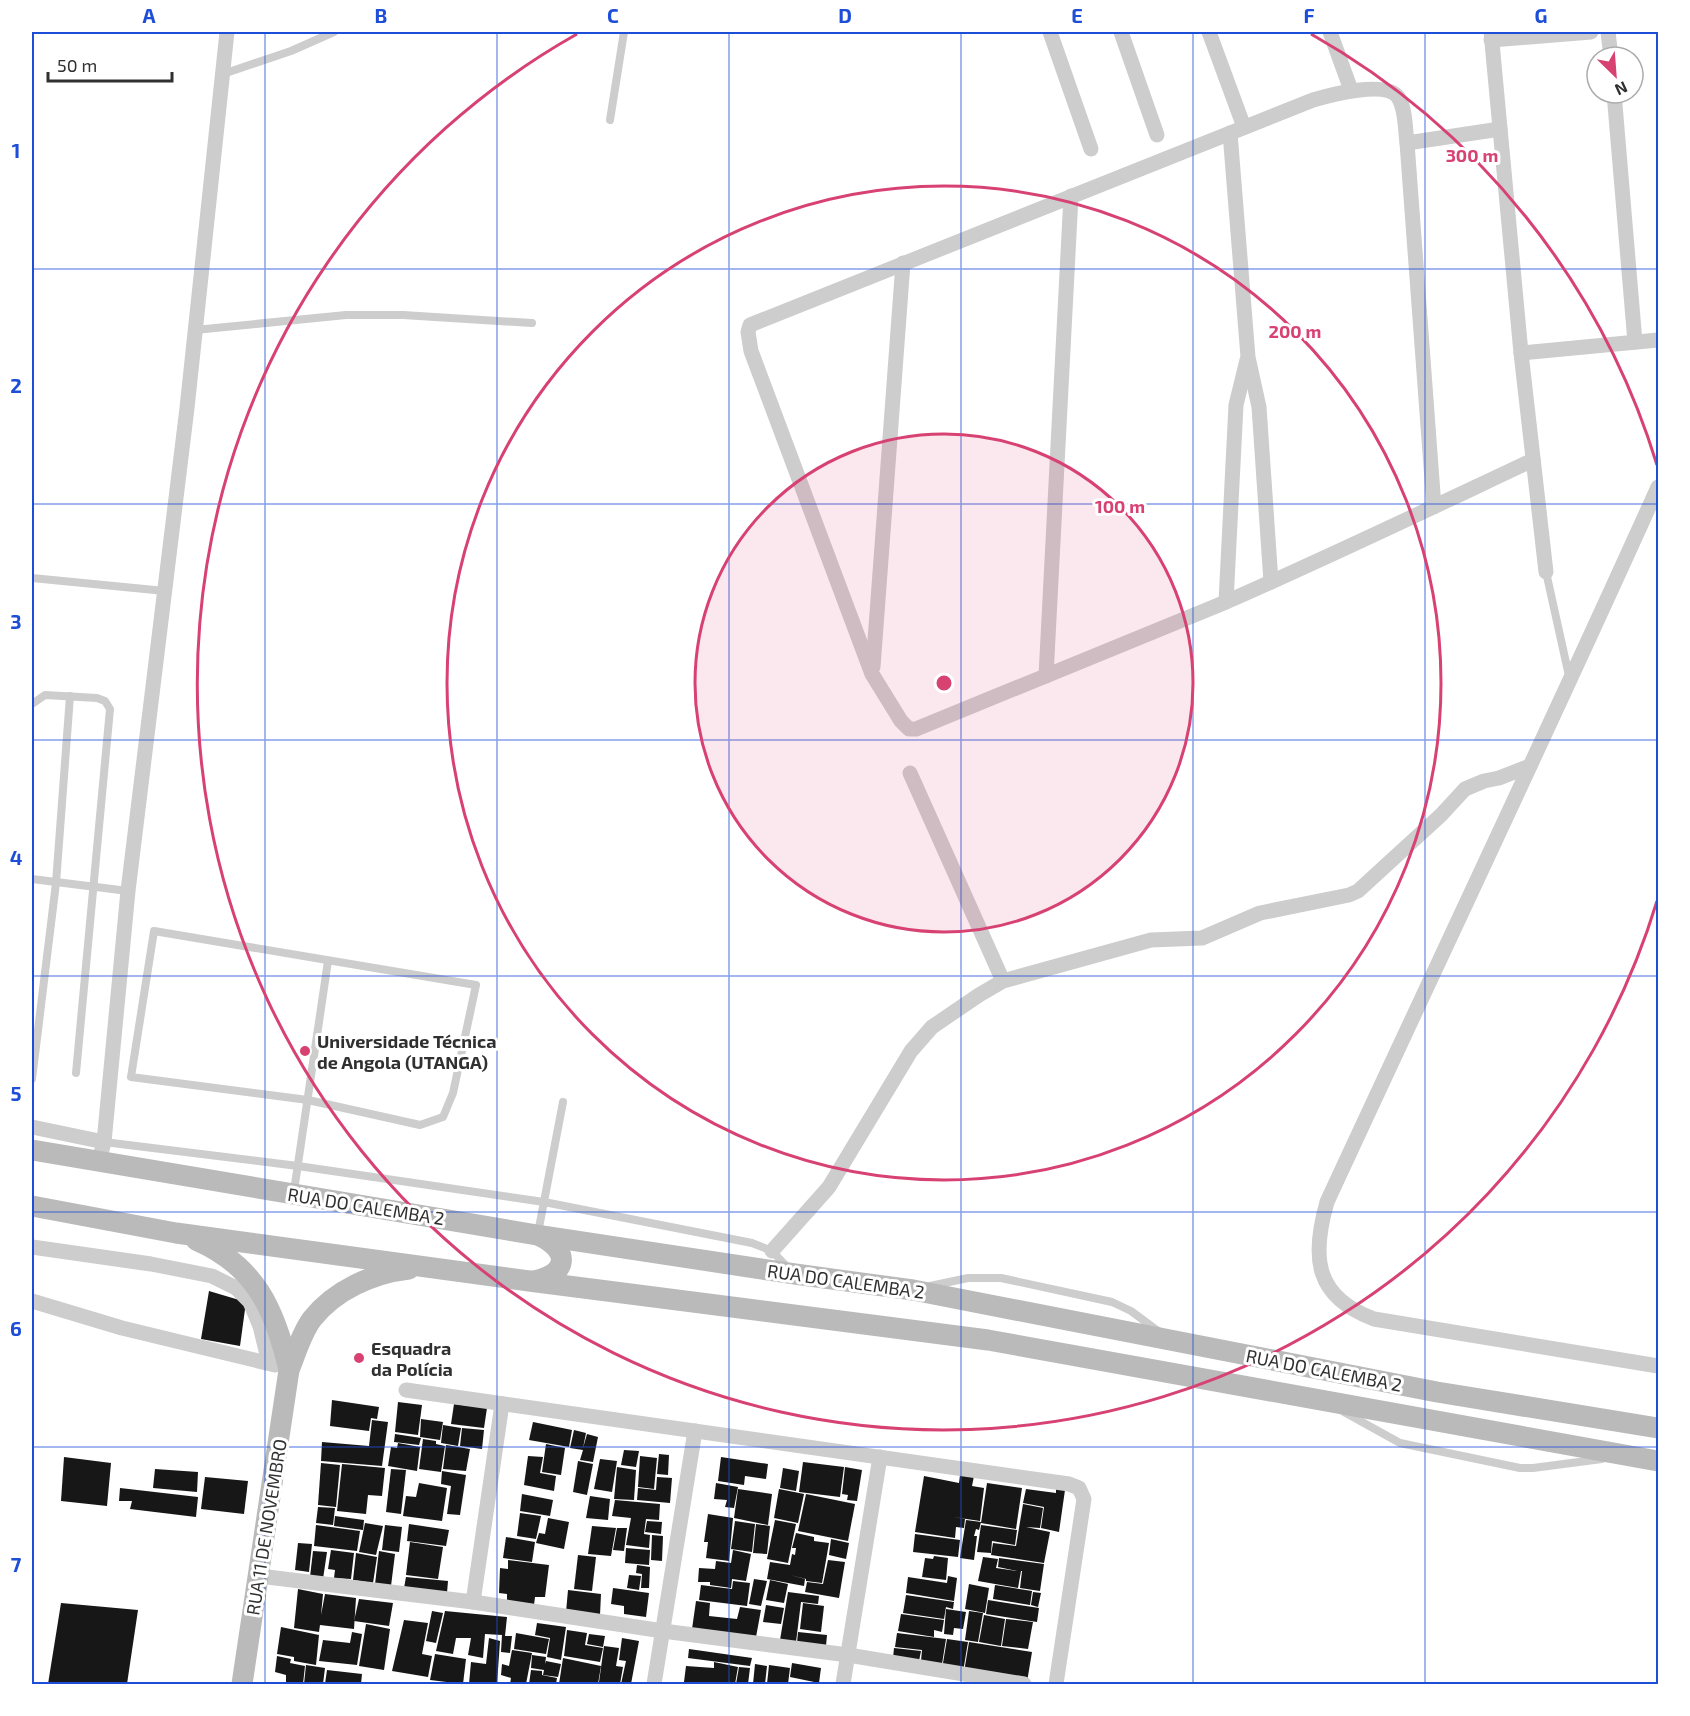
<svg xmlns="http://www.w3.org/2000/svg" width="1690" height="1716" viewBox="0 0 1690 1716" font-family="'Exo 2',sans-serif">
<style>
.building{fill:#171717}
.lines{fill:none;stroke-linecap:round;stroke-linejoin:round}
.lane{stroke:#cdcdcd;stroke-width:8}
.street{stroke:#cdcdcd;stroke-width:15}
.secondary{stroke:#bababa;stroke-width:21}
.grid{fill:none;stroke:#1d4ed8;stroke-width:1.5;stroke-opacity:0.55}
.ring{fill:none;stroke:#d74273;stroke-width:3}
.poi-dot{fill:#d74273;stroke:#fff;stroke-width:2}
.labels{text-anchor:middle;dominant-baseline:central;stroke-width:6;stroke-linejoin:round;paint-order:stroke}
.poi-label{font-size:18px;font-weight:bold;fill:#303030;stroke:#fff;text-anchor:start}
.street-label{font-size:18px;fill:#303030;stroke:#fff}
.centre{fill:#d74273;stroke:#fff;stroke-width:3}
.ring-label{font-size:18px;text-anchor:middle;font-weight:bold;fill:#d74273;stroke:#fff;stroke-width:6;stroke-linejoin:round;paint-order:stroke}
.neatline{fill:none;stroke:#1d4ed8;stroke-width:2}
.grid-label{font-size:20px;text-anchor:middle;font-weight:bold;fill:#1d4ed8}
</style>
<rect width="100%" height="100%" fill="#fff"/>
<!-- building -->
<g class="building">
<polygon points="209,1291 246,1302 240,1346 201,1339"/>
<polygon points="332,1400 379,1407 377,1419 371,1418 369,1431 330,1426"/>
<polygon points="398,1402 422,1405 418,1435 395,1432"/>
<polygon points="454,1404 487,1408 484,1428 451,1424"/>
<polygon points="421,1419 443,1422 440,1440 420,1437"/>
<polygon points="372,1420 388,1422 382,1466 321,1461 322,1442 369,1446"/>
<polygon points="533,1422 572,1430 569,1447 529,1440"/>
<polygon points="443,1425 461,1428 458,1446 441,1443"/>
<polygon points="462,1428 484,1430 482,1449 460,1446"/>
<polygon points="574,1430 586,1433 583,1448 587,1434 598,1437 593,1462 580,1460 583,1450 570,1448"/>
<polygon points="395,1434 421,1438 419,1445 394,1442"/>
<polygon points="423,1439 436,1441 436,1444 445,1446 441,1472 419,1469"/>
<polygon points="398,1443 420,1447 417,1471 388,1466 391,1447 397,1448"/>
<polygon points="546,1444 565,1448 561,1475 542,1472"/>
<polygon points="446,1445 470,1449 466,1471 443,1469"/>
<polygon points="624,1450 639,1451 636,1467 621,1465"/>
<polygon points="659,1454 669,1455 668,1475 657,1474"/>
<polygon points="528,1456 543,1457 540,1473 556,1476 554,1491 524,1485"/>
<polygon points="640,1456 657,1458 654,1489 638,1487"/>
<polygon points="64,1457 111,1463 107,1506 61,1501"/>
<polygon points="721,1457 768,1464 766,1479 745,1476 744,1485 718,1481"/>
<polygon points="600,1459 617,1461 612,1492 594,1489"/>
<polygon points="578,1461 593,1464 587,1495 573,1492"/>
<polygon points="803,1462 844,1467 840,1497 799,1492"/>
<polygon points="321,1463 340,1465 336,1507 318,1505"/>
<polygon points="342,1464 385,1468 382,1496 368,1495 366,1514 337,1511"/>
<polygon points="617,1467 636,1470 634,1500 614,1499"/>
<polygon points="845,1467 862,1470 857,1501 847,1500 848,1495 842,1494"/>
<polygon points="783,1468 799,1471 796,1491 780,1488"/>
<polygon points="155,1469 198,1472 197,1492 153,1488"/>
<polygon points="391,1469 406,1470 401,1514 386,1512"/>
<polygon points="442,1471 466,1475 460,1515 447,1514 451,1486 441,1484"/>
<polygon points="960,1475 974,1476 972,1486 984,1488 980,1521 953,1517 965,1519 964,1528 956,1527 955,1538 915,1532 924,1476 959,1483"/>
<polygon points="205,1477 248,1481 244,1514 201,1509"/>
<polygon points="657,1477 672,1478 670,1503 637,1500 638,1488 656,1490"/>
<polygon points="419,1483 447,1488 442,1521 403,1516 406,1496 416,1497"/>
<polygon points="716,1483 738,1487 734,1508 725,1507 727,1500 714,1499"/>
<polygon points="987,1483 1022,1488 1016,1529 981,1523"/>
<polygon points="120,1488 198,1497 196,1517 130,1509 132,1501 119,1501"/>
<polygon points="1056,1488 1065,1490 1059,1532 1041,1528 1044,1507 1023,1503 1026,1489 1056,1493"/>
<polygon points="738,1489 772,1494 768,1525 734,1518"/>
<polygon points="779,1489 804,1494 798,1523 774,1518"/>
<polygon points="522,1494 553,1500 550,1516 520,1511"/>
<polygon points="806,1494 855,1504 848,1541 798,1531"/>
<polygon points="590,1496 610,1499 608,1520 586,1518"/>
<polygon points="615,1500 660,1504 659,1520 646,1519 644,1534 650,1535 649,1548 626,1545 631,1518 612,1516"/>
<polygon points="1023,1504 1043,1508 1040,1528 1026,1527 1050,1532 1044,1563 991,1555 993,1543 1016,1546"/>
<polygon points="318,1507 335,1508 333,1525 316,1523"/>
<polygon points="520,1513 541,1516 536,1539 517,1536"/>
<polygon points="708,1514 733,1518 729,1561 706,1558 708,1542 704,1542"/>
<polygon points="335,1516 364,1520 363,1530 334,1526"/>
<polygon points="548,1518 569,1522 564,1549 536,1543 539,1533 545,1534"/>
<polygon points="775,1520 796,1524 788,1563 767,1559"/>
<polygon points="966,1520 981,1522 979,1530 976,1529 974,1536 977,1536 974,1560 960,1558"/>
<polygon points="647,1521 662,1522 661,1534 645,1532"/>
<polygon points="735,1521 755,1524 752,1552 731,1549"/>
<polygon points="365,1523 383,1526 376,1555 359,1552"/>
<polygon points="409,1524 449,1530 446,1546 407,1541"/>
<polygon points="756,1524 770,1526 767,1554 753,1553"/>
<polygon points="316,1525 360,1531 357,1551 314,1546"/>
<polygon points="385,1525 402,1527 399,1552 382,1550"/>
<polygon points="981,1525 1017,1530 1015,1545 992,1541 991,1553 977,1552"/>
<polygon points="592,1526 616,1528 611,1556 588,1554"/>
<polygon points="617,1528 627,1528 624,1551 613,1550"/>
<polygon points="796,1533 814,1537 814,1541 829,1543 822,1583 806,1581 806,1579 790,1575 805,1579 804,1586 767,1579 770,1562 790,1565 792,1554 795,1555 796,1548 792,1548"/>
<polygon points="915,1534 960,1540 958,1557 913,1552"/>
<polygon points="652,1535 663,1536 662,1561 651,1560"/>
<polygon points="506,1537 535,1542 532,1562 503,1558"/>
<polygon points="831,1539 849,1543 846,1559 829,1555"/>
<polygon points="410,1542 443,1547 438,1579 406,1575"/>
<polygon points="298,1543 312,1544 309,1572 295,1570"/>
<polygon points="626,1548 650,1550 649,1565 625,1563"/>
<polygon points="331,1550 354,1553 351,1579 334,1578 335,1570 328,1569"/>
<polygon points="733,1550 751,1554 746,1581 732,1579 731,1588 710,1585 710,1582 698,1582 699,1568 715,1569 716,1561 731,1563"/>
<polygon points="313,1551 327,1552 323,1579 310,1577"/>
<polygon points="379,1551 395,1554 391,1586 375,1584"/>
<polygon points="356,1553 377,1557 373,1583 353,1580"/>
<polygon points="578,1555 596,1557 592,1591 574,1589"/>
<polygon points="934,1556 948,1558 946,1580 922,1577 925,1558 933,1559"/>
<polygon points="983,1557 998,1559 996,1568 1017,1571 998,1567 999,1558 1044,1564 1040,1591 1020,1588 1022,1571 1021,1571 1018,1588 978,1581"/>
<polygon points="508,1560 549,1565 545,1597 535,1597 534,1605 507,1603 507,1594 499,1593 500,1568 508,1569"/>
<polygon points="828,1560 845,1562 839,1598 805,1592 807,1582 823,1584"/>
<polygon points="637,1565 650,1567 649,1588 641,1588 642,1574 636,1573"/>
<polygon points="629,1575 641,1576 639,1590 627,1588"/>
<polygon points="948,1576 957,1578 954,1601 906,1593 908,1577 947,1583"/>
<polygon points="406,1577 448,1581 447,1593 404,1588"/>
<polygon points="754,1579 767,1581 761,1606 749,1604"/>
<polygon points="770,1580 788,1584 784,1603 766,1600"/>
<polygon points="733,1581 750,1583 747,1606 699,1600 701,1585 732,1589"/>
<polygon points="969,1584 989,1588 985,1613 965,1609"/>
<polygon points="995,1585 1032,1591 1030,1605 993,1599"/>
<polygon points="613,1588 649,1593 646,1617 624,1614 624,1606 611,1604"/>
<polygon points="298,1589 323,1594 321,1615 325,1594 356,1598 354,1629 320,1625 319,1632 294,1628"/>
<polygon points="568,1590 601,1594 600,1615 566,1612"/>
<polygon points="788,1592 819,1596 818,1604 801,1602 796,1642 780,1640"/>
<polygon points="1033,1592 1041,1593 1038,1607 1031,1605"/>
<polygon points="906,1595 954,1602 953,1609 946,1607 944,1619 903,1613"/>
<polygon points="359,1599 393,1603 389,1626 354,1621"/>
<polygon points="988,1600 1039,1608 1037,1622 986,1614"/>
<polygon points="696,1601 710,1603 709,1616 737,1619 740,1607 761,1610 756,1637 692,1629"/>
<polygon points="61,1603 138,1610 127,1684 48,1684"/>
<polygon points="803,1603 824,1606 821,1632 800,1629"/>
<polygon points="766,1605 784,1608 781,1624 763,1622"/>
<polygon points="946,1609 966,1612 963,1629 954,1628 953,1635 944,1634"/>
<polygon points="432,1611 443,1613 436,1643 426,1641"/>
<polygon points="445,1611 507,1617 505,1636 512,1636 510,1653 501,1652 502,1635 485,1634 483,1658 468,1655 471,1638 456,1638 453,1654 436,1651"/>
<polygon points="969,1611 983,1613 978,1642 965,1640"/>
<polygon points="901,1614 944,1620 942,1632 934,1630 934,1637 898,1631"/>
<polygon points="984,1615 1005,1619 1001,1646 979,1642"/>
<polygon points="1006,1619 1033,1622 1028,1649 1002,1646"/>
<polygon points="404,1620 428,1623 422,1654 432,1656 428,1677 392,1671"/>
<polygon points="537,1623 566,1627 561,1660 547,1657 550,1638 535,1635"/>
<polygon points="366,1624 390,1629 384,1670 359,1666"/>
<polygon points="281,1627 319,1635 316,1665 294,1661 294,1657 277,1654"/>
<polygon points="567,1630 587,1633 585,1645 603,1648 600,1662 564,1656"/>
<polygon points="352,1632 362,1634 357,1665 319,1661 323,1640 350,1643"/>
<polygon points="798,1632 827,1635 826,1646 797,1643"/>
<polygon points="516,1633 549,1639 546,1654 514,1649"/>
<polygon points="897,1633 946,1639 942,1664 921,1661 922,1650 895,1647"/>
<polygon points="589,1634 605,1636 603,1647 587,1644"/>
<polygon points="489,1638 500,1641 497,1684 469,1684 471,1662 486,1664"/>
<polygon points="622,1638 639,1641 631,1684 621,1684 626,1661 619,1660"/>
<polygon points="947,1639 968,1642 963,1672 942,1669"/>
<polygon points="969,1642 1032,1652 1027,1682 964,1672"/>
<polygon points="604,1646 619,1648 616,1666 623,1667 620,1684 599,1682"/>
<polygon points="894,1648 921,1651 919,1661 893,1658"/>
<polygon points="689,1649 752,1658 750,1666 688,1658"/>
<polygon points="512,1650 532,1653 526,1684 510,1684 511,1678 501,1675 502,1664 509,1666"/>
<polygon points="435,1654 466,1659 463,1684 430,1680"/>
<polygon points="532,1655 546,1657 545,1664 546,1661 561,1664 558,1677 543,1675 544,1670 531,1668"/>
<polygon points="277,1656 291,1659 290,1663 305,1666 303,1684 286,1684 286,1675 275,1672"/>
<polygon points="563,1658 601,1666 598,1684 559,1684"/>
<polygon points="714,1662 738,1667 735,1684 696,1684 696,1683 684,1682 686,1666 714,1668"/>
<polygon points="792,1663 821,1668 819,1683 790,1677"/>
<polygon points="755,1664 767,1666 765,1684 753,1684"/>
<polygon points="306,1665 325,1668 323,1684 304,1684"/>
<polygon points="769,1665 790,1668 788,1684 767,1684"/>
<polygon points="739,1667 750,1668 748,1684 736,1684"/>
<polygon points="327,1670 362,1674 361,1684 325,1684"/>
<polygon points="531,1670 542,1671 542,1675 557,1678 556,1684 529,1684"/>
</g>
<g class="lines">
<!-- lane -->
<g class="lane">
<polyline points="223,74 291,51 334,32"/>
<polyline points="610,120 624,32"/>
<polyline points="195,330 346,315 403,315 532,323"/>
<polyline points="1546,572 1569,676"/>
<polyline points="32,578 165,591"/>
<polyline points="32,704 45,695 97,698 105,701 110,709 76,1073"/>
<polyline points="32,879 128,891"/>
<polygon points="154,931 476,985 453,1093 443,1117 420,1125 308,1100 131,1077"/>
<polyline points="32,1079 56,883 70,696"/>
<polyline points="104,1142 298,1166 544,1202 752,1243 772,1251 789,1269"/>
<polyline points="294,1191 328,961"/>
<polyline points="538,1233 563,1102"/>
<polyline points="930,1286 968,1278 1001,1278 1112,1302 1131,1311 1158,1331"/>
<polyline points="1344,1412 1400,1443 1520,1468 1533,1468 1602,1459"/>
</g>
<!-- street -->
<g class="street">
<polyline points="1050,32 1091,149"/>
<polyline points="1121,32 1157,135"/>
<polyline points="1209,32 1244,127"/>
<polyline points="1330,32 1351,90"/>
<polyline points="1491,32 1521,353 1546,572"/>
<polyline points="1608,32 1611,57"/>
<polyline points="1491,40 1591,32"/>
<polyline points="1614,93 1635,342"/>
<polyline points="1230,133 1248,357 1259,407 1271,582"/>
<polyline points="1407,143 1500,129"/>
<polyline points="1521,353 1658,340"/>
<path d="M1658,487c-108,240 -221,477 -331,715 -16,56 -12,95 47,117l284,47"/>
<path d="M1434,507l-27,-364c-2,-14 -1,-34 -9,-46 -12,-17 -68,-2 -85,3l-563,225 -2,7 3,19 121,323 29,47 8,8h7l310,-127c103,-45 205,-94 307,-142"/>
<polyline points="1226,602 1236,405 1247,360"/>
<polyline points="873,667 903,263"/>
<polyline points="1046,676 1071,196"/>
<polyline points="910,773 1003,981"/>
<polyline points="32,1127 104,1142"/>
<polyline points="99,1161 104,1142 128,891 187,408 227,32"/>
<polyline points="32,1247 151,1264 212,1276 236,1288 250,1302 260,1326 269,1363"/>
<polyline points="772,1251 829,1187 911,1051 932,1027 979,995 1003,981 1151,940 1202,938 1260,913 1349,895 1358,891 1441,815 1465,789 1484,781 1499,778 1530,766"/>
<polyline points="32,1301 122,1328 275,1365"/>
<polyline points="406,1390 1069,1484 1079,1488 1084,1499 1056,1684"/>
<polyline points="259,1576 473,1602 663,1631 848,1655 1024,1684"/>
<polyline points="473,1602 502,1404"/>
<polyline points="654,1684 695,1431"/>
<polyline points="843,1684 880,1457"/>
</g>
<!-- secondary -->
<g class="secondary">
<polyline points="32,1150 537,1235 795,1274 913,1290 1437,1392 1658,1428"/>
<polyline points="32,1206 176,1233 529,1281 988,1340 1658,1461"/>
<path d="M196,1240c60,26 79,70 93,130"/>
<path d="M533,1281c35,-6 38,-30 7,-45"/>
<path d="M242,1684l47,-314c7,-17 12,-36 23,-51 23,-29 61,-46 97,-50"/>
</g>
</g>
<!-- grid -->
<path class="grid" d="M265,32v1652M497,32v1652M729,32v1652M961,32v1652M1193,32v1652M1425,32v1652M32,269h1626M32,504h1626M32,740h1626M32,976h1626M32,1212h1626M32,1447h1626"/>
<!-- distance rings -->
<circle cx="944" cy="683" r="249" fill="#d74273" fill-opacity=".12"/>
<g class="ring">
<circle cx="944" cy="683" r="249"/>
<circle cx="944" cy="683" r="497"/>
<path d="M1657 901A746 746 0 1 1 577 34M1311 34A746 746 0 0 1 1657 465"/>
</g>
<!-- markers -->
<g class="poi-dot">
<circle cx="305" cy="1051" r="6"/>
<circle cx="359" cy="1358" r="6"/>
</g>
<g class="labels">
<!-- poi labels -->
<g class="poi-label">
<text x="317" y="1041">Universidade Técnica<tspan x="317" dy="21">de Angola (UTANGA)</tspan></text>
<text x="371" y="1348">Esquadra<tspan x="371" dy="21">da Polícia</tspan></text>
</g>
<!-- street labels -->
<g class="street-label">
<text transform="translate(366 1206) rotate(9)">RUA DO CALEMBA 2</text>
<text transform="translate(846 1281) rotate(8)">RUA DO CALEMBA 2</text>
<text transform="translate(1324 1370) rotate(11)">RUA DO CALEMBA 2</text>
<text transform="translate(266 1527) rotate(-81)">RUA 11 DE NOVEMBRO</text>
</g>
</g>
<circle cx="944" cy="683" r="9" class="centre"/>
<g class="ring-label">
<text x="1472" y="162">300 m</text>
<text x="1295" y="338">200 m</text>
<text x="1120" y="513">100 m</text>
</g>
<!-- border -->
<rect width="1690" height="1716" fill="none" stroke="#ffffff" stroke-width="66"/>
<!-- north arrow -->
<g transform="translate(1615 75) rotate(155)"><circle r="28" fill="#ffffff" stroke="#acacac" stroke-width="1.5"/>
<path d="M0-4.5L10 22L0 15L-10 22Z" fill="#d74273"/>
<text y="-9" font-size="16" font-weight="bold" text-anchor="middle" fill="#303030">N</text>
</g>
<!-- scale -->
<path d="M48 72v9h124v-9" fill="none" stroke="#303030" stroke-width="3"/>
<text x="57" y="72" font-size="18" fill="#303030" stroke="#ffffff" stroke-width="4.5" paint-order="stroke">50 m</text>
<rect x="33" y="33" width="1624" height="1650" class="neatline"/>
<g class="grid-label">
<text x="149" y="23">A</text>
<text x="381" y="23">B</text>
<text x="613" y="23">C</text>
<text x="845" y="23">D</text>
<text x="1077" y="23">E</text>
<text x="1309" y="23">F</text>
<text x="1541" y="23">G</text>
<text x="16" y="158">1</text>
<text x="16" y="393">2</text>
<text x="16" y="629">3</text>
<text x="16" y="865">4</text>
<text x="16" y="1101">5</text>
<text x="16" y="1336">6</text>
<text x="16" y="1572">7</text>
</g>
</svg>
